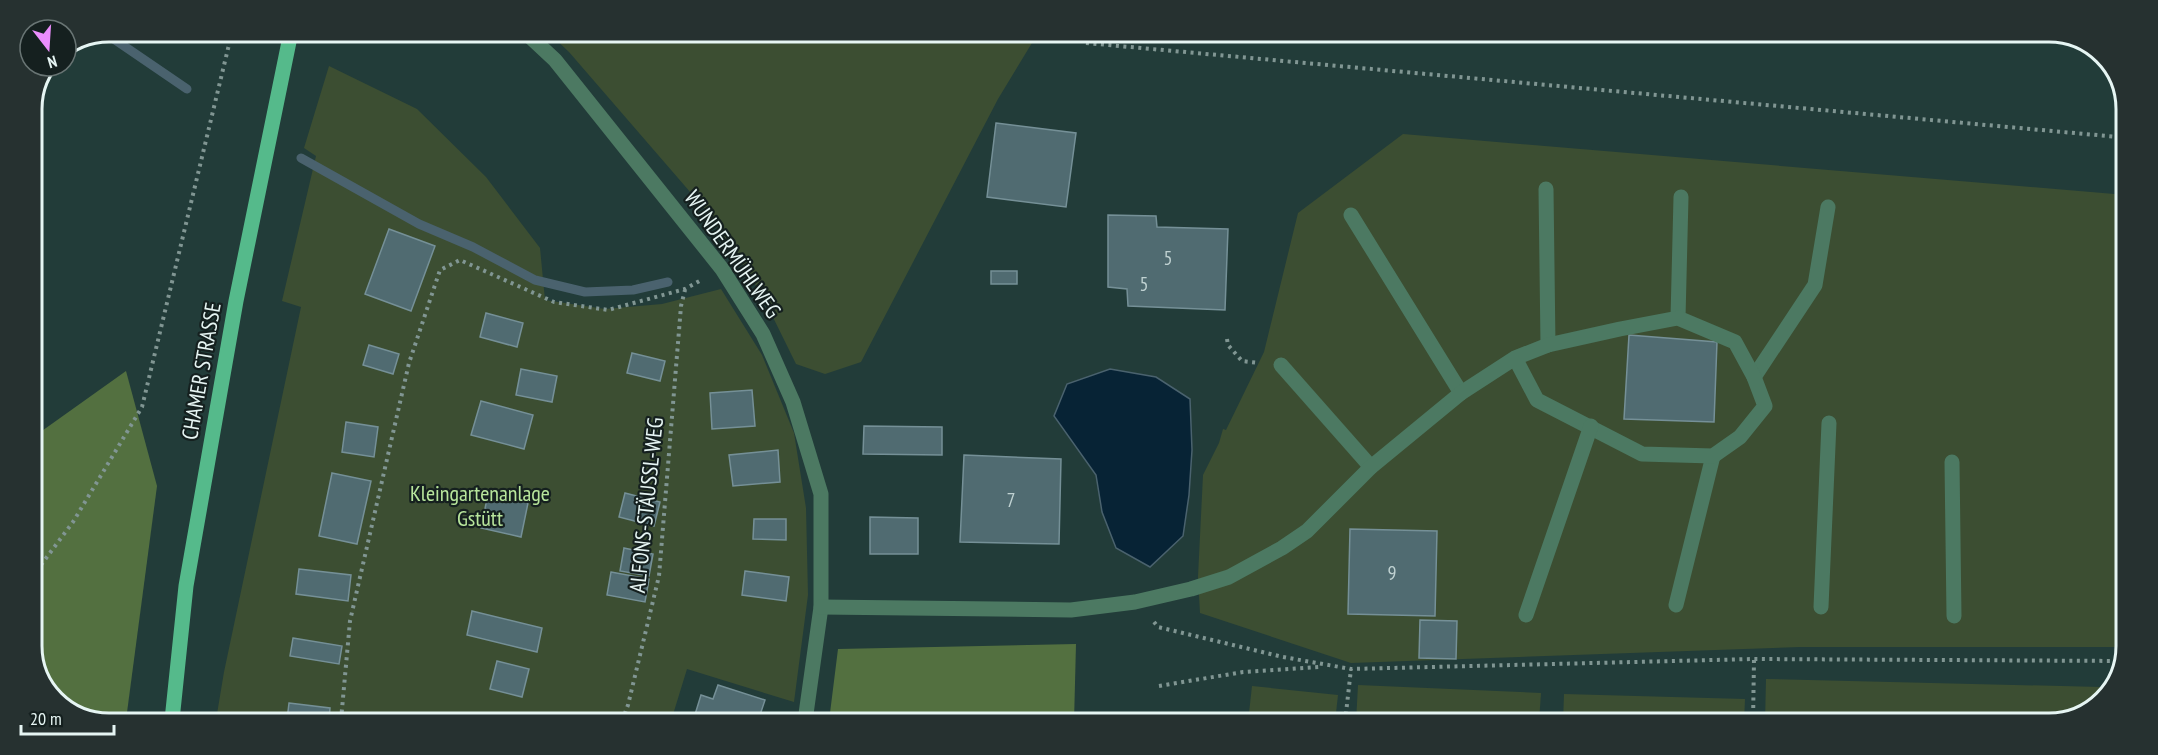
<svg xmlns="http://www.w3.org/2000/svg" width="2158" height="755" viewBox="0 0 2158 755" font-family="'PT Sans Narrow',sans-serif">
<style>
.green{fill:#3c4e32}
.forest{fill:#537040}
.water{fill:#072335;stroke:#4a626e;stroke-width:1.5}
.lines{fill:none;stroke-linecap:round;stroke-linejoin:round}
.stream{stroke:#4a626e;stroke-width:9}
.building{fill:#506b71;stroke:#759097;stroke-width:1.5}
.path{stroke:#819693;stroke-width:4;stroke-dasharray:3 4.5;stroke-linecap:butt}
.minor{stroke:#4c7962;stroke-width:15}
.major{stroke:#55ba8b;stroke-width:15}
.labels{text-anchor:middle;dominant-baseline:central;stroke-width:4.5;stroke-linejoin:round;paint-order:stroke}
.number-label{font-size:20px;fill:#c0d2d2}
.street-label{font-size:22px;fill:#e6f5f3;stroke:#15201f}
.park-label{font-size:22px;fill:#b8e69c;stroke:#15201f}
.rim{fill:none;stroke:#e6f5f3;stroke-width:3}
</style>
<rect width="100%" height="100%" fill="#223c39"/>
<!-- green -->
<g class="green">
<polygon points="548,32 1038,33 998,99 861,362 825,374 796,364 762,295 710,215 569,52"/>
<polygon points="329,66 417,109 486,177 540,248 545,300 605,309 662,304 721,289 762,355 794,433 806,508 808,595 794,702 687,669 671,721 216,720 224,672 301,307 282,301 316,156 304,148"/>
<polygon points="1403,134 2126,195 2123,647 1800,647 1351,663 1200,613 1198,577 1203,475 1219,443 1223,429 1226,430 1264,352 1298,213"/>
<polygon points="1766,679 2101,687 2100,701 2096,708 2049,723 1765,723"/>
<polygon points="1358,685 1541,693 1539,722 1356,722"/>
<polygon points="1252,686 1338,695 1335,722 1248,722"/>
<polygon points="1564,694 1745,699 1744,723 1563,723"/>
</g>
<!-- forest -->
<g class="forest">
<polygon points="126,371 157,486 126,720 84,719 48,693 32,651 32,438"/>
<polygon points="1076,644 1074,722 829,721 838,649"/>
</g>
<!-- water -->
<polygon class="water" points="1110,369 1156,377 1190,399 1192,450 1189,495 1183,536 1150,567 1116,548 1102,512 1096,475 1054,416 1067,384"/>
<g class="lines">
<!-- stream -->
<g class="stream">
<polyline points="105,33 187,89"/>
<polyline points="301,158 419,224 473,247 535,280 585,292 633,290 668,282"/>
</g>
</g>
<!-- building -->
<g class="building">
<polygon points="996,123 1076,133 1066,207 987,197"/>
<polygon points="1108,215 1156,216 1157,227 1228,229 1225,310 1128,306 1127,289 1108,287"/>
<polygon points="389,229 435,246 411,311 365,294"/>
<rect x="991" y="271" width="26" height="13"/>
<polygon points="486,313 523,323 517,347 480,337"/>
<polygon points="1629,335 1717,342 1714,422 1624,419"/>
<polygon points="369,345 399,354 393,374 363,365"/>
<polygon points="632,353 665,361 660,381 627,373"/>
<polygon points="521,369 557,376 552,402 516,395"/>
<polygon points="752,390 755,426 712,429 710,393"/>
<polygon points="481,401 533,415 524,449 471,435"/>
<polygon points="346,422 378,427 374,457 342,452"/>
<polygon points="864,426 942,427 942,455 863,454"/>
<polygon points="778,450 780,482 733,486 729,455"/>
<polygon points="964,455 1061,459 1059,544 960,542"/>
<polygon points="332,473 371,481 357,544 319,536"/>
<polygon points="625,493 660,502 654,526 619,517"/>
<polygon points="488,494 528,503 521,537 481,528"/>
<polygon points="870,517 918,518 918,554 870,554"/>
<polygon points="754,519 786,519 786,540 753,539"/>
<polygon points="1350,529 1437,531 1435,616 1348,614"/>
<polygon points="624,548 653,554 649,576 620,571"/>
<polygon points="299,569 351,575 348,601 296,594"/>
<polygon points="745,571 789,577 786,601 742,595"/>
<polygon points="611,572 649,579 645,602 607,595"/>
<polygon points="472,611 542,628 537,652 467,635"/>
<polygon points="1420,620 1457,621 1456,659 1419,658"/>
<polygon points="293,638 342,646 339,664 290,656"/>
<polygon points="497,661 529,669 522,697 490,689"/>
<polygon points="718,685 765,700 758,721 693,721 701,695 713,699"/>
<polygon points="289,703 330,708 329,720 287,720"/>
</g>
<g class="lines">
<!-- path -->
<g class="path">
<polyline points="1086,43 2118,137"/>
<polyline points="1227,339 1228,345 1242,361 1259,363"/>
<polyline points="32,577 73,522 142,407 232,32"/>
<polyline points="1154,622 1158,627 1283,657 1351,669 1754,659 2123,661"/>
<polyline points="1159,686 1243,672 1320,667"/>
<polyline points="341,720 350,621 409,363 440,270 460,260 554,302 608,310 685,289 703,279"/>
<polyline points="622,721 628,705 659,576 681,306 685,290"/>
<polyline points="1345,722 1351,669"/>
<polyline points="1753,723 1754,659"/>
</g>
<!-- minor -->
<g class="minor">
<polyline points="525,32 555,60 722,269 763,334 793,402 821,494 821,607 805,721"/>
<polyline points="1546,189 1548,345"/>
<polyline points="1351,215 1461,393"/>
<polyline points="1678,318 1681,197"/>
<polyline points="1281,365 1371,467"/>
<polyline points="1754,377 1815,285 1828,207"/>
<polyline points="1952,462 1954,616"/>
<polyline points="1676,605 1713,456"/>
<polyline points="821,607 1071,610 1135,602 1191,589 1229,577 1282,548 1307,531 1371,467 1461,393 1515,358 1548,345 1620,329 1678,318 1735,342 1754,377 1765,406 1740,437 1713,456 1642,454 1537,400 1515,358"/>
<polyline points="1821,607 1829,423"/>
<polyline points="1526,615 1591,426"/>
</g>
<!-- major -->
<polyline class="major" points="172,720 186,586 236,301 291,32"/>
</g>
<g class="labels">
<!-- number labels -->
<g class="number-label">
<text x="1168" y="258">5</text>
<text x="1144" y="284">5</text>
<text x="1011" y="500">7</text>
<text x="1392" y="573">9</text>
</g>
<!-- street labels -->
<g class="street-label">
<text transform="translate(733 254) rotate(55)">WUNDERMÜHLWEG</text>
<text transform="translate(201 371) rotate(-80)">CHAMER STRASSE</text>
<text transform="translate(646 505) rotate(-84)">ALFONS-STÄUSSL-WEG</text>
</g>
<!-- park labels -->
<g class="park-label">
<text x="480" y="493">Kleingartenanlage<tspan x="480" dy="25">Gstütt</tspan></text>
</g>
</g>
<!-- crop -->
<path d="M0 0H2158V755H0ZM109 42H2049A67 67 0 0 1 2116 109V646A67 67 0 0 1 2049 713H109A67 67 0 0 1 42 646V109A67 67 0 0 1 109 42Z" fill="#263130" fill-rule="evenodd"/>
<path class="rim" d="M109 42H2049A67 67 0 0 1 2116 109V646A67 67 0 0 1 2049 713H109A67 67 0 0 1 42 646V109A67 67 0 0 1 109 42Z"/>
<!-- north arrow -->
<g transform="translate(48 48) rotate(163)"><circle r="28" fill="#15201f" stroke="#697574" stroke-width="1.5"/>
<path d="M0-4.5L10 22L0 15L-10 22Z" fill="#eb8dfc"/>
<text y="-9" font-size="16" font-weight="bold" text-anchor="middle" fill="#e6f5f3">N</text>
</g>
<!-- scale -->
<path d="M21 725v9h93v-9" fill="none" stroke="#e6f5f3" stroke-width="3"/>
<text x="30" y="725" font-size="18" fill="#e6f5f3" stroke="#15201f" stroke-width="4.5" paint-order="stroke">20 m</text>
</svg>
